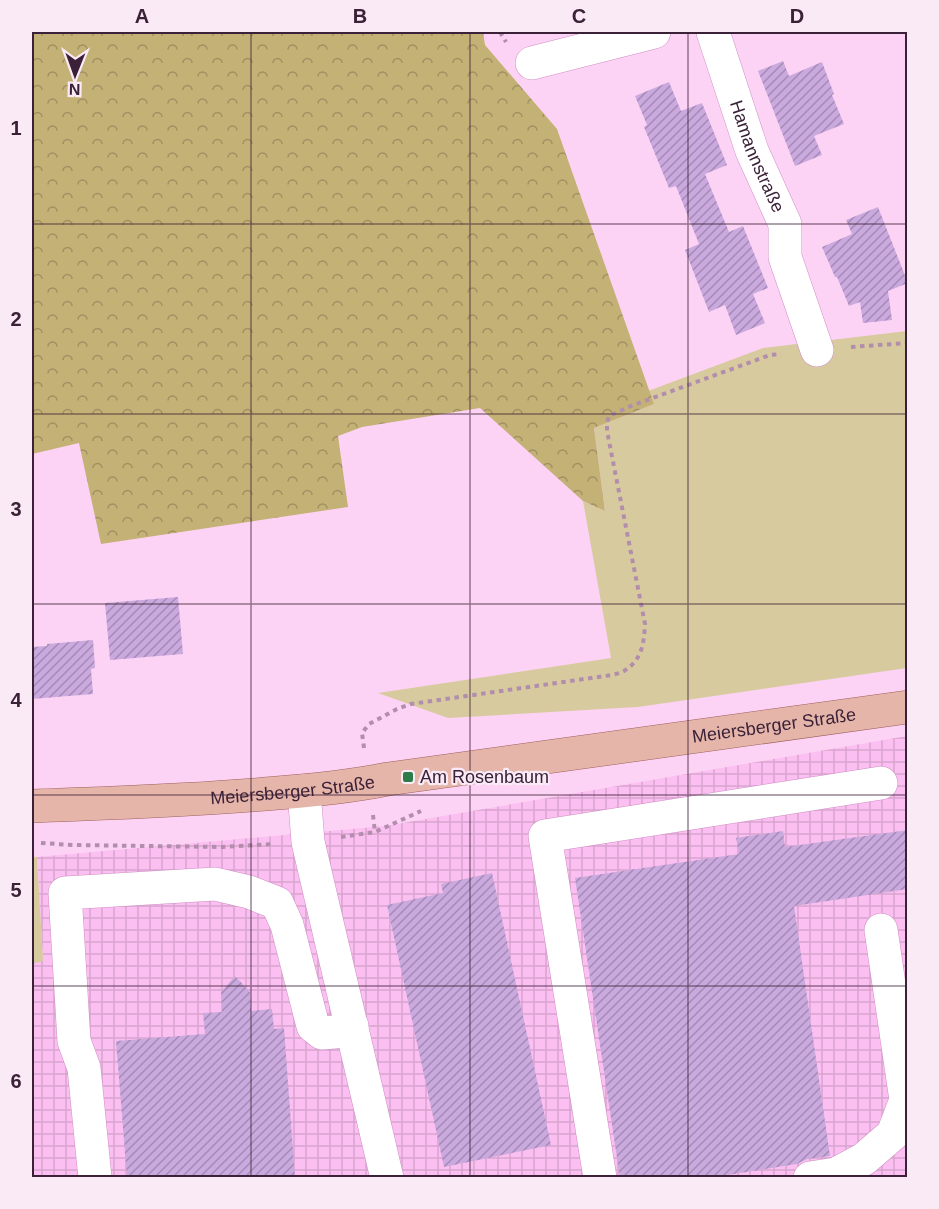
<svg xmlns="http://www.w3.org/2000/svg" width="939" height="1209" viewBox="0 0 939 1209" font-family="Arial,sans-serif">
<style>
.industrial{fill:url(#industrial-grid)}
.grass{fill:#d8ca9f}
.forest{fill:url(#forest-crowns)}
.building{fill:url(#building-hatch)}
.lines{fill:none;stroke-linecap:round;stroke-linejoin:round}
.minor-casing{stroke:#d08ec5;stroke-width:34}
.major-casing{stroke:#9e615d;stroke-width:34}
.path{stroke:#b28eac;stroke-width:4;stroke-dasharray:4.5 4.5;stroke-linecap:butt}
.minor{stroke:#fff;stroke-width:33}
.major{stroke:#e5b5aa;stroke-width:33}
.grid{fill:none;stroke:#3b2137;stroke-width:1.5;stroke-opacity:0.55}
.poi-dot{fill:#2f7c4b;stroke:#f9eaf6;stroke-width:2}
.labels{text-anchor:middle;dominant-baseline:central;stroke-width:4.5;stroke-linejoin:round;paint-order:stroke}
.street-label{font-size:18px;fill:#3b2137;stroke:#f9eaf6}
.poi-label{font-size:18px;fill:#3b2137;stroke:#f9eaf6;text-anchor:start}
.neatline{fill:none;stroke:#3b2137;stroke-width:2}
.grid-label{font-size:20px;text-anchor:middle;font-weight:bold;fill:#3b2137}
</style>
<defs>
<pattern id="industrial-grid" width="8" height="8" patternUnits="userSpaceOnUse" patternTransform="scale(1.5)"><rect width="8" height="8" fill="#fcbff1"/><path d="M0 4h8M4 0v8" fill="none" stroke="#d9a4cf"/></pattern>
<pattern id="forest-crowns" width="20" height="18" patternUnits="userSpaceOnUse" patternTransform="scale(1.5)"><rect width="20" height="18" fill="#c4b176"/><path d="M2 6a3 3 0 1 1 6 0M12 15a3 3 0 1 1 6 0" fill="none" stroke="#a09062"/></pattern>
<pattern id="building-hatch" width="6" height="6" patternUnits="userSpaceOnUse" patternTransform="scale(1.5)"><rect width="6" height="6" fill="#caaade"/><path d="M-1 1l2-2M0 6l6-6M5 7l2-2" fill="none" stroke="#a58ab5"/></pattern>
</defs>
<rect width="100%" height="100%" fill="#fdd3f5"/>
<!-- industrial -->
<polygon class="industrial" points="907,736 907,1177 32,1177 32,964 43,960 37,857 385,826"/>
<!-- grass -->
<g class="grass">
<polygon points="907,331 907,668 638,707 448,718 378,693 611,658 583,501 605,511 594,428 654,404 648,391 763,348"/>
<polygon points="32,857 37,857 43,961 32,964"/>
</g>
<!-- forest -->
<polygon class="forest" points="32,32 483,32 485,45 557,129 654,404 594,428 605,511 583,501 480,408 362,427 338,436 348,507 101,544 79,443 32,454"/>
<!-- building -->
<g class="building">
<polygon points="783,61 789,76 822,62 834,94 832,95 844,124 814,136 822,155 795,166 758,71"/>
<polygon points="669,82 681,111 702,103 727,165 705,174 729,232 743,226 768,288 753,294 765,323 736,335 725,305 709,312 685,250 699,244 676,186 669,188 644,127 647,125 635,96"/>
<polygon points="878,207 908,283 888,291 892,320 863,323 860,302 849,306 837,277 835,277 822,247 852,234 846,220"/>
<polygon points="178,597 183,654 110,660 105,603"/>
<polygon points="93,640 95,668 91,669 93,694 32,699 32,647 47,646 47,644"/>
<polygon points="908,830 908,889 794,906 830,1156 807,1159 797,1164 709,1178 620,1178 575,878 739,854 736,838 783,831 785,847"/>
<polygon points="492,873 551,1145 444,1167 387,905 443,893 441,884"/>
<polygon points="235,976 250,992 251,1011 272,1009 274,1029 284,1028 295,1178 127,1178 116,1041 205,1034 203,1013 222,1012 221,992"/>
</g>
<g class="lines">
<!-- minor casing -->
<g class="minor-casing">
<g id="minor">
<path id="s1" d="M713,32l39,119 33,73v33l32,93"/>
<polyline points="532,63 654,32"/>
<polyline points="304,791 308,842 387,1178"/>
<polyline points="95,1178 84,1068 74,1041 65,893 215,884 249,892 277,903 287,925 313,1026 322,1033 335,1032 352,1026"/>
<polyline points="600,1178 545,836 881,783"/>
<polyline points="810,1178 836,1174 864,1159 893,1134 906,1100 881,930"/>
</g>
</g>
<!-- major casing -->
<g class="major-casing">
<g id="major">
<path id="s2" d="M32,806c77,-3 156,-5 233,-12 42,-3 83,-7 123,-15l520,-72"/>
</g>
</g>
<!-- path -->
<g class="path">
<polyline points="500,32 506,42"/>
<polyline points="851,347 908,343"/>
<path d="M364,748l-2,-15 7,-9 28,-15 14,-5 194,-28c6,-1 14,-2 19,-5 18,-11 20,-28 21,-47l-38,-193v-8l2,-7 22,-10 139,-51 11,-1"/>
<polyline points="373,815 375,832"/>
<polyline points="341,837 375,832 421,811"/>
<polyline points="41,843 72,845 223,847 273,844"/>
</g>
<!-- minor -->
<use href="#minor" class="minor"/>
<!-- major -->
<use href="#major" class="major"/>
</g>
<!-- grid -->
<path class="grid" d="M251,32v1146M470,32v1146M688,32v1146M32,224h876M32,414h876M32,604h876M32,795h876M32,986h876"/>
<!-- markers -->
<rect class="poi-dot" x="402" y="771" width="12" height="12" rx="3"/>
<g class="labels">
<!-- street labels -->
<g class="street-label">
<text stroke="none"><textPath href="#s1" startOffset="132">Hamannstraße</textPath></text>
<text stroke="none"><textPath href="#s2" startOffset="747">Meiersberger Straße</textPath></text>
<text stroke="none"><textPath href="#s2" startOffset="261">Meiersberger Straße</textPath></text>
</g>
<!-- poi labels -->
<g class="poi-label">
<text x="420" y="777">Am Rosenbaum</text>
</g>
</g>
<!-- border -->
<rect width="939" height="1209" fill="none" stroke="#f9eaf6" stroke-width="66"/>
<!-- north arrow -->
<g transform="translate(75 75) rotate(181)" stroke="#f9eaf6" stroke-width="4.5" paint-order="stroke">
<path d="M0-4.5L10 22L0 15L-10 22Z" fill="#3b2137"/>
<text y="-9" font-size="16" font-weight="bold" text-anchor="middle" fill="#3b2137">N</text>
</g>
<rect x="33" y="33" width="873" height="1143" class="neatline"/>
<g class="grid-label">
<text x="142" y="23">A</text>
<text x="360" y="23">B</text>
<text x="579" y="23">C</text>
<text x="797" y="23">D</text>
<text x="16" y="135">1</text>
<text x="16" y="326">2</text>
<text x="16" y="516">3</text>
<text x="16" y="707">4</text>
<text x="16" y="897">5</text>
<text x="16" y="1088">6</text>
</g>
</svg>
